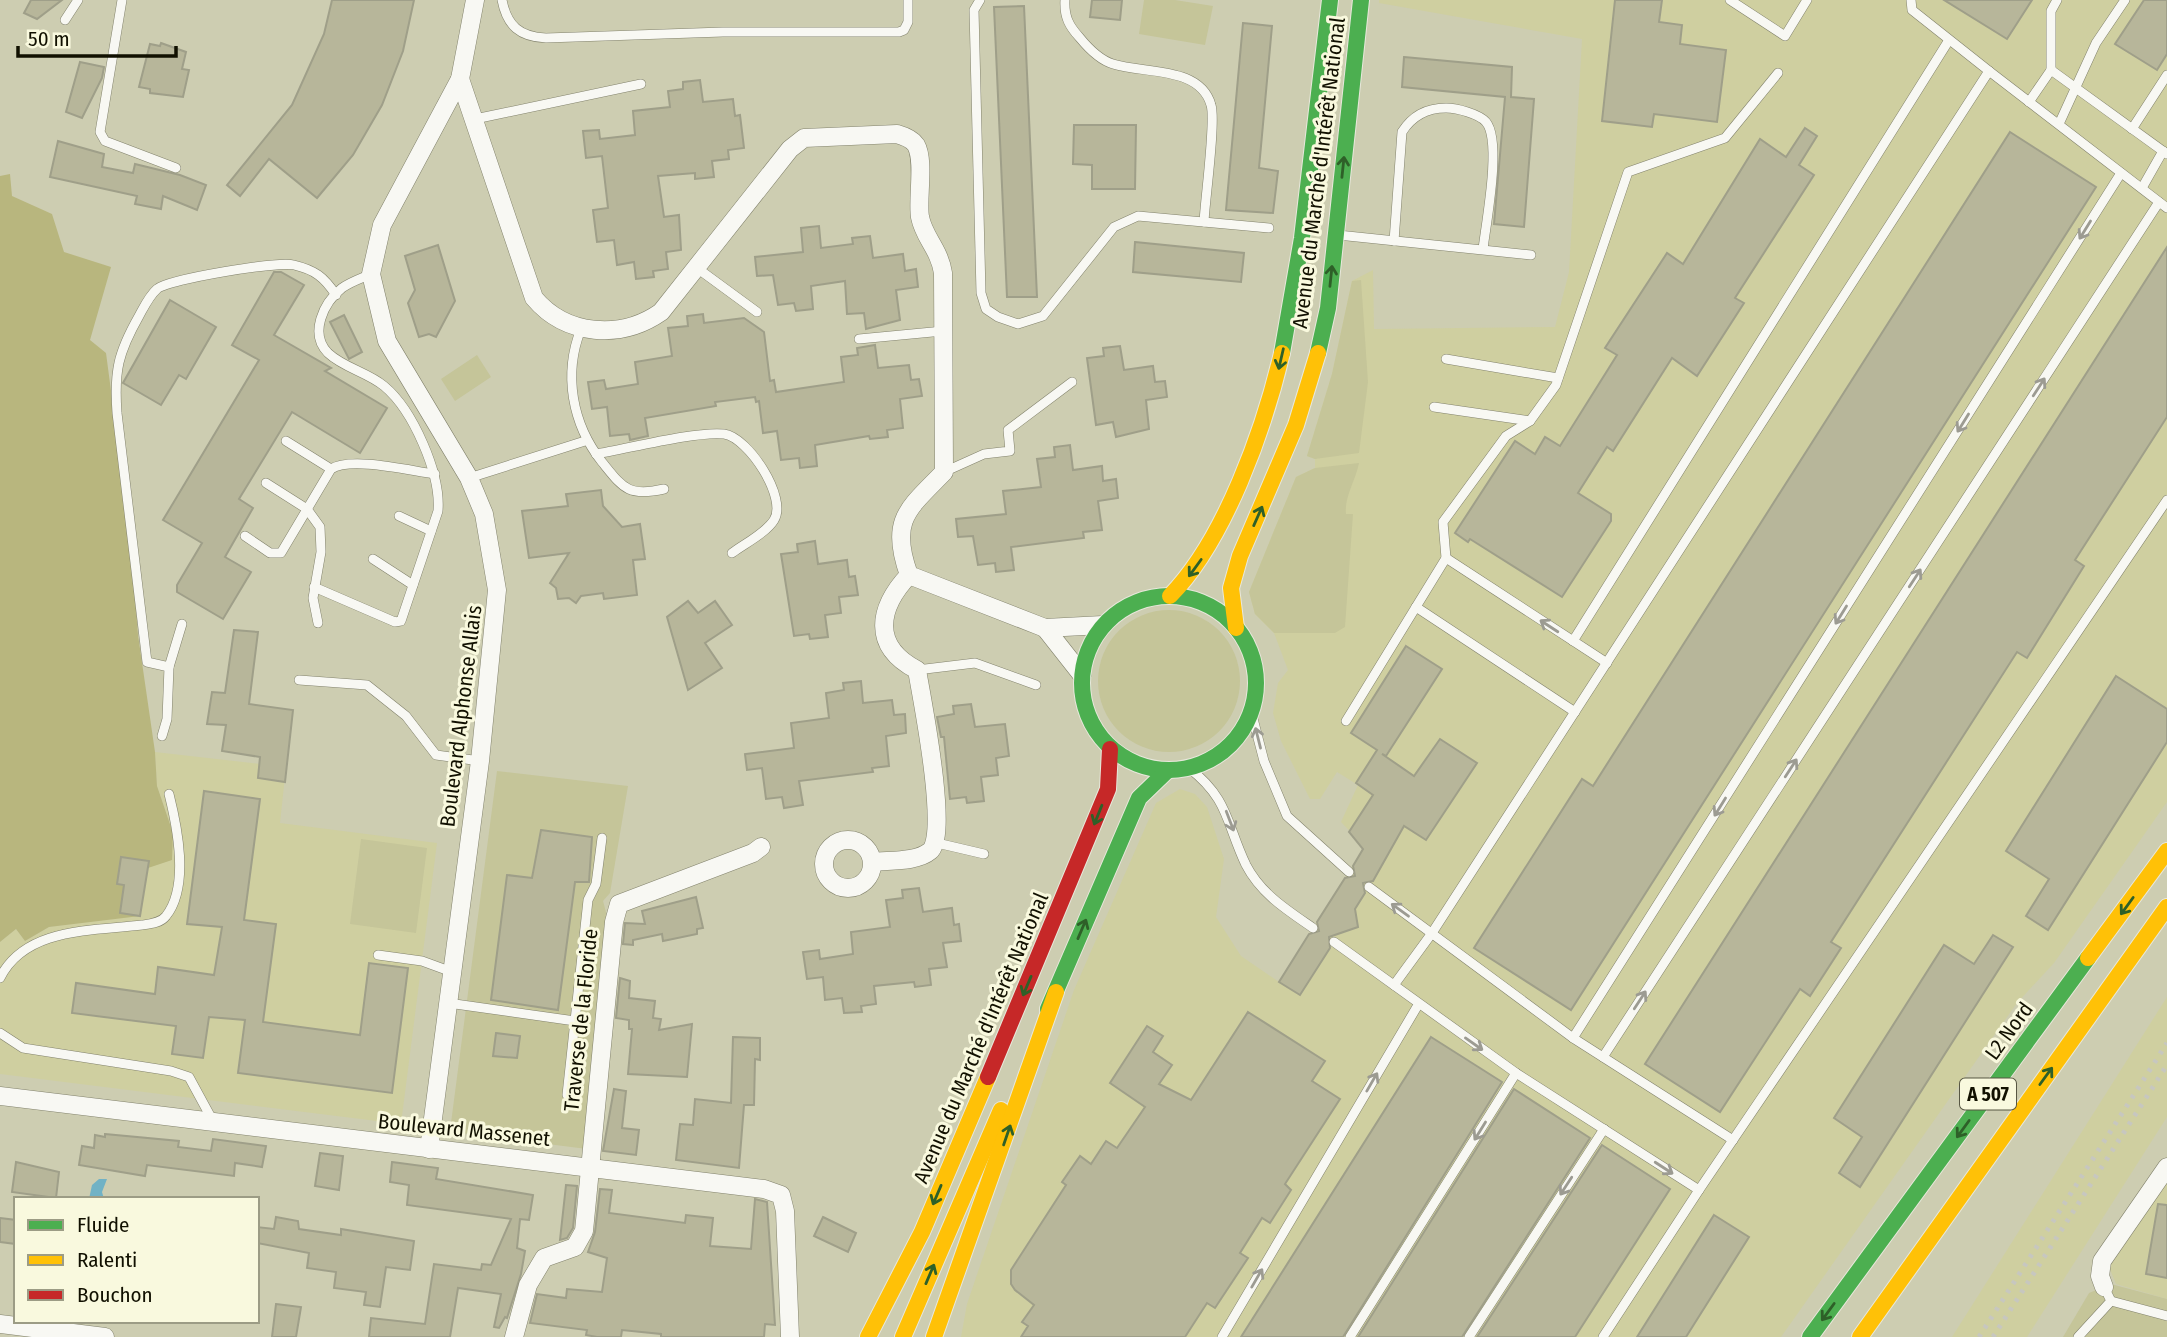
<svg xmlns="http://www.w3.org/2000/svg" width="2167" height="1337" viewBox="0 0 2167 1337" font-family="'Fira Sans Condensed',sans-serif">
<style>
.built{fill:#cfcfa0}
.green{fill:#c5c599}
.forest{fill:#b8b67e}
.water{fill:#71b2c5}
.building{fill:#b7b69a;stroke:#9f9f89;stroke-width:2}
.lines{fill:none;stroke-linecap:round;stroke-linejoin:round}
.lane-casing{stroke:#82826c;stroke-width:10}
.street-casing{stroke:#82826c;stroke-width:19}
.fast-casing{stroke:#e8e8dc;stroke-width:18}
.slow-casing{stroke:#e8e8dc;stroke-width:18}
.jam-casing{stroke:#e8e8dc;stroke-width:18}
.lane{stroke:#f8f8f3;stroke-width:9}
.street{stroke:#f8f8f3;stroke-width:18}
.fast{stroke:#4caf50;stroke-width:16}
.slow{stroke:#ffc107;stroke-width:16}
.jam{stroke:#c62828;stroke-width:16}
.rail{stroke:#c7c7bf;stroke-width:5;stroke-dasharray:3.5 7;stroke-linecap:butt}
.oneway{stroke:#2e6028}
.oneway2{stroke:#9c9b92}
.labels{text-anchor:middle;dominant-baseline:central;stroke-width:6;stroke-linejoin:round;paint-order:stroke}
.shield{fill:#f9f9de;stroke:#575643;stroke-width:2}
.shield-label{font-size:19px;font-weight:bold;fill:#111000}
.street-label{font-size:21px;fill:#111000;stroke:#f9f9de}
</style>
<rect width="100%" height="100%" fill="#cdcdb1"/>
<!-- built -->
<g class="built">
<polygon points="1379,0 2167,0 2167,802 2054,963 2017,1003 1781,1337 961,1337 967,1304 1074,990 1156,803 1180,789 1195,794 1207,807 1224,859 1216,917 1241,956 1279,982 1365,847 1341,822 1358,785 1337,772 1320,799 1310,799 1281,741 1273,713 1278,683 1288,670 1274,633 1255,614 1249,592 1296,477 1315,468 1315,459 1307,456 1332,374 1352,281 1373,270 1374,329 1555,327 1569,272 1582,39 1379,3"/>
<polygon points="155,752 286,767 280,823 437,843 401,1124 0,1074 0,942 16,929 25,941 49,927 107,919 116,850 173,833 157,786"/>
<polygon points="2167,997 2167,1117 2027,1337 1952,1337"/>
<polygon points="2167,1179 2167,1299 2116,1284 2109,1267"/>
</g>
<!-- green -->
<g class="green">
<polygon points="1144,0 1175,0 1213,6 1205,45 1139,34"/>
<polygon points="1361,280 1368,382 1359,453 1315,459 1307,456 1332,374 1352,281"/>
<polygon points="477,355 491,377 455,401 441,379"/>
<path d="M1359,463c-3,17 -15,34 -13,51h7l-8,113 -10,6h-61l-19,-19 -6,-22 47,-115 19,-9z"/>
<circle cx="1169" cy="681" r="71"/>
<polygon points="497,771 628,786 610,893 603,901 609,923 587,1149 461,1133 451,1123"/>
<polygon points="361,839 427,848 416,933 350,924"/>
<polygon points="2111,1284 2167,1299 2167,1337 2063,1337 2089,1293"/>
</g>
<!-- forest -->
<polygon class="forest" points="10,174 12,196 52,214 64,252 111,267 90,340 106,353 131,542 138,635 155,752 157,786 173,833 172,860 148,868 148,861 121,858 117,884 124,885 120,913 140,916 49,927 25,941 16,929 0,942 0,176"/>
<!-- water -->
<polygon class="water" points="99,1179 107,1179 102,1192 104,1199 89,1199 92,1185"/>
<!-- building -->
<g class="building">
<polygon points="31,0 62,0 37,19 24,13"/>
<polygon points="332,0 414,0 403,51 382,105 353,155 317,198 269,159 240,196 227,185 292,105 324,34"/>
<polygon points="1092,0 1122,0 1120,20 1090,17"/>
<polygon points="1615,0 1662,0 1659,22 1682,25 1680,44 1726,50 1717,122 1654,114 1652,127 1602,121"/>
<polygon points="1944,0 2032,0 2007,39"/>
<polygon points="2144,0 2167,0 2167,54 2157,70 2115,44"/>
<polygon points="1024,6 1037,297 1007,297 994,7"/>
<polygon points="1243,23 1272,26 1259,168 1278,171 1273,213 1226,210"/>
<polygon points="161,43 186,52 182,69 189,70 183,97 150,93 150,89 139,87 150,44 160,46"/>
<polygon points="1404,57 1512,67 1511,97 1534,99 1524,227 1494,224 1505,97 1402,87"/>
<polygon points="80,62 104,67 102,78 82,118 66,112"/>
<polygon points="700,80 703,102 733,99 735,116 740,115 744,148 728,150 729,159 712,161 714,177 695,179 695,173 658,176 664,217 679,215 681,250 666,252 668,269 653,271 654,277 636,279 634,262 617,265 614,240 597,242 593,210 608,208 602,156 586,158 583,131 599,130 600,139 635,135 633,111 670,107 668,91 683,89 683,82"/>
<polygon points="1074,125 1136,125 1135,189 1092,189 1092,165 1073,164"/>
<polygon points="1805,128 1817,136 1799,165 1814,175 1735,298 1744,303 1697,376 1672,358 1613,451 1607,447 1578,493 1611,514 1611,521 1562,597 1470,539 1468,542 1455,533 1515,441 1535,454 1545,437 1560,446 1617,355 1605,348 1667,253 1683,264 1760,139 1786,157"/>
<polygon points="2010,132 2096,187 1571,1010 1474,948 1582,779 1593,786"/>
<polygon points="58,141 104,154 102,167 133,173 135,164 180,175 206,185 197,210 163,196 161,209 135,204 137,196 50,177"/>
<polygon points="819,226 821,248 853,244 852,238 870,236 873,258 903,254 905,271 916,269 918,287 896,290 900,320 866,329 864,313 847,314 845,281 811,286 813,309 796,311 794,303 778,305 773,275 757,276 755,257 803,252 801,228"/>
<polygon points="1135,242 1244,253 1241,282 1133,272"/>
<polygon points="438,245 455,301 436,337 429,334 419,337 408,303 415,290 405,256"/>
<polygon points="2167,247 2167,417 2075,560 2084,566 2027,658 2017,652 1831,942 1841,948 1810,996 1800,989 1720,1112 1645,1064"/>
<polygon points="274,272 281,272 304,285 274,335 331,368 325,371 387,408 360,453 292,412 239,499 253,508 225,557 251,572 223,619 177,592 177,585 202,543 163,520 259,360 232,345"/>
<polygon points="170,300 216,327 186,379 179,375 161,405 123,383"/>
<polygon points="703,314 704,323 744,318 764,332 770,381 774,380 776,392 844,382 841,357 858,355 857,348 875,345 878,368 909,365 911,380 919,379 922,396 900,399 903,428 887,430 888,437 870,439 869,436 815,445 817,466 800,468 799,458 781,460 777,431 763,433 759,401 756,402 755,397 715,402 716,406 645,418 648,436 630,440 629,434 610,436 607,407 592,409 588,382 604,380 606,389 638,384 635,362 672,356 668,328 688,326 687,316"/>
<polygon points="344,315 362,352 349,359 330,322"/>
<polygon points="1120,346 1124,370 1153,366 1155,382 1165,381 1167,397 1146,400 1149,429 1116,437 1113,422 1096,425 1087,358 1104,356 1103,348"/>
<polygon points="1070,445 1073,470 1102,466 1103,481 1116,479 1118,498 1098,501 1102,530 1083,532 1084,538 1011,547 1014,570 996,572 995,563 978,565 973,536 958,537 956,519 1006,514 1003,491 1041,487 1037,459 1055,457 1054,447"/>
<polygon points="601,490 603,506 622,527 640,524 645,559 633,560 637,595 604,599 603,593 581,596 576,603 569,598 558,599 556,588 550,583 569,553 529,558 522,511 568,506 566,494"/>
<polygon points="815,541 818,564 847,560 849,577 855,576 858,595 839,597 841,613 825,615 828,637 810,639 809,634 794,636 781,554 798,552 797,544"/>
<polygon points="688,601 698,613 715,601 732,625 705,643 722,668 688,690 667,617"/>
<polygon points="234,630 258,632 249,704 293,710 285,782 258,778 260,757 222,751 226,725 207,724 212,692 225,693"/>
<polygon points="1406,646 1442,669 1386,756 1382,754 1414,776 1440,739 1477,763 1426,840 1404,826 1373,881 1363,883 1365,893 1355,909 1358,927 1329,937 1330,948 1300,995 1279,982 1309,934 1319,931 1317,922 1345,878 1355,876 1353,866 1363,849 1349,832 1373,795 1356,783 1377,750 1351,733"/>
<polygon points="2116,676 2167,709 2167,742 2048,930 2026,916 2049,879 2006,851"/>
<polygon points="861,681 863,703 892,700 894,715 905,714 906,733 886,736 889,766 872,768 873,772 799,781 803,805 784,808 782,797 766,799 762,768 747,770 745,754 794,748 791,723 829,718 826,693 844,690 843,683"/>
<polygon points="971,704 975,727 1005,724 1009,756 996,758 998,775 981,777 984,801 967,803 966,797 950,799 944,737 941,737 937,717 954,714 953,706"/>
<polygon points="204,791 260,799 244,920 276,924 263,1022 360,1035 369,963 408,968 392,1093 238,1073 245,1020 209,1017 203,1058 172,1054 176,1026 72,1013 76,983 155,994 158,967 214,975 222,927 187,924"/>
<polygon points="541,830 592,837 589,882 575,882 558,1010 491,1000 507,875 532,878"/>
<polygon points="121,857 149,861 140,916 120,913 124,885 117,884"/>
<polygon points="919,888 923,912 952,908 954,925 959,924 961,941 943,943 947,967 929,969 931,985 915,987 914,982 874,986 876,1004 861,1006 862,1012 844,1013 842,998 825,1000 823,977 807,979 803,952 819,950 820,959 853,954 851,932 890,927 886,900 903,898 902,890"/>
<polygon points="696,897 703,928 697,929 697,934 663,941 662,934 633,940 633,945 623,944 625,923 645,924 642,911"/>
<polygon points="1993,935 2013,947 1860,1187 1839,1173 1862,1137 1834,1118 1944,945 1974,964"/>
<polygon points="620,978 630,981 629,998 655,1001 653,1018 661,1019 659,1030 692,1024 687,1077 628,1074 632,1029 629,1029 629,1020 616,1018"/>
<polygon points="1248,1012 1325,1061 1312,1081 1340,1099 1285,1184 1291,1190 1270,1223 1262,1218 1240,1253 1248,1258 1215,1308 1207,1303 1185,1337 1021,1337 1028,1326 1022,1322 1034,1305 1015,1290 1011,1284 1011,1270 1066,1185 1062,1182 1080,1156 1091,1164 1106,1141 1117,1148 1145,1107 1110,1083 1147,1026 1163,1036 1153,1052 1172,1065 1159,1084 1191,1100"/>
<polygon points="496,1033 520,1036 517,1058 493,1056"/>
<polygon points="733,1037 760,1038 760,1060 755,1059 754,1105 744,1105 739,1168 676,1160 680,1124 693,1125 695,1099 731,1103"/>
<polygon points="1431,1037 1502,1082 1343,1337 1241,1337"/>
<polygon points="614,1089 626,1091 622,1128 639,1130 636,1155 603,1151"/>
<polygon points="1514,1089 1590,1138 1462,1337 1358,1337"/>
<polygon points="105,1134 179,1141 178,1147 211,1151 213,1139 266,1146 262,1167 235,1163 234,1176 147,1165 145,1176 79,1165 82,1146 94,1148 95,1135 105,1137"/>
<polygon points="1602,1145 1670,1189 1575,1337 1477,1337"/>
<polygon points="320,1153 343,1156 339,1190 315,1186"/>
<polygon points="16,1162 59,1172 56,1198 12,1192"/>
<polygon points="392,1162 438,1168 436,1179 533,1195 529,1220 520,1219 517,1248 525,1251 521,1274 507,1318 505,1317 499,1328 494,1327 501,1294 458,1288 450,1337 369,1337 371,1318 425,1324 434,1264 481,1270 482,1264 491,1265 511,1219 407,1205 409,1185 390,1182"/>
<polygon points="566,1185 577,1186 573,1228 567,1238 560,1240"/>
<polygon points="600,1189 612,1190 609,1213 685,1223 686,1215 713,1218 710,1246 751,1249 755,1199 767,1202 775,1325 765,1324 764,1337 661,1337 661,1334 622,1330 621,1337 597,1337 586,1335 587,1330 530,1323 537,1294 566,1298 567,1289 602,1292 607,1258 588,1252 595,1232"/>
<polygon points="2158,1204 2167,1205 2167,1278 2146,1274"/>
<polygon points="1714,1215 1749,1237 1686,1337 1637,1337"/>
<polygon points="276,1217 298,1221 299,1229 341,1235 341,1229 414,1241 410,1270 386,1267 380,1307 364,1305 366,1292 334,1288 336,1272 307,1268 309,1253 257,1243 257,1227 274,1229"/>
<polygon points="823,1217 856,1233 848,1252 814,1236"/>
<polygon points="0,1218 16,1220 16,1244 0,1242"/>
<polygon points="276,1304 301,1307 296,1337 272,1337"/>
</g>
<g class="lines">
<!-- lane casing -->
<g class="lane-casing">
<g id="lane">
<polyline points="122,0 100,132 105,141 176,168"/>
<path d="M502,0c5,26 18,37 44,38l177,-6h176l5,-2 4,-8v-22"/>
<polyline points="980,0 974,10 981,293 986,309 998,317 1018,324 1043,316 1114,227 1138,216 1269,228"/>
<path d="M1065,0c-1,17 4,26 15,38 9,11 20,22 33,26 32,10 87,2 98,41 5,16 -6,95 -7,117"/>
<polyline points="1730,0 1785,36 1807,0"/>
<polyline points="1911,0 1912,10 1989,71"/>
<polyline points="65,20 78,0"/>
<polyline points="2051,70 2167,154"/>
<polyline points="2029,102 2051,70 2051,11 2057,0"/>
<polyline points="475,119 641,84"/>
<polyline points="2059,124 2096,43 2125,0"/>
<polyline points="2132,129 2167,75"/>
<polyline points="2142,188 2163,151"/>
<polyline points="1338,235 1531,255"/>
<path d="M1394,241l8,-109c10,-16 25,-24 44,-24 11,0 33,6 40,14 16,19 0,101 -3,127"/>
<polyline points="697,268 757,312"/>
<path d="M581,329c-18,45 -9,95 21,133 21,26 26,35 62,27"/>
<polyline points="859,339 943,331"/>
<polyline points="1446,359 1558,378"/>
<polyline points="1434,407 1530,421"/>
<polyline points="286,441 331,469"/>
<path d="M596,454c31,-5 99,-23 128,-20 24,3 64,64 50,86 -8,13 -30,24 -42,33"/>
<polyline points="944,472 984,454 1010,451 1008,430 1072,382"/>
<polyline points="469,478 585,441"/>
<polyline points="266,483 307,509 320,527 321,552 313,598 318,623"/>
<polyline points="399,516 431,531"/>
<path d="M245,536l25,17h11l50,-84c20,-13 80,2 104,5"/>
<polyline points="1446,558 1607,663"/>
<polyline points="373,559 413,585"/>
<path d="M314,587l81,35 6,-1 37,-110c3,-37 -25,-101 -54,-125 -17,-14 -40,-18 -56,-33 -19,-19 -5,-50 14,-65 8,-6 20,-10 29,-14"/>
<polyline points="1416,607 1575,712"/>
<polyline points="1573,641 1949,40"/>
<polyline points="169,667 182,624"/>
<polyline points="917,670 975,663 1036,685"/>
<polyline points="299,680 367,685 406,716 436,755 480,761"/>
<polyline points="1251,711 1264,761 1287,816 1349,872"/>
<polyline points="1346,721 1446,558 1443,522 1506,436 1530,421 1556,385 1628,172 1725,138 1778,73"/>
<path d="M162,736l5,-17 2,-52 -22,-5 -30,-249c-3,-42 1,-60 22,-97 5,-9 10,-20 18,-27 12,-10 121,-28 137,-24 21,5 30,12 42,30"/>
<path d="M1189,768c40,31 37,55 57,97 15,29 41,45 67,63"/>
<polyline points="937,843 984,854"/>
<polyline points="1369,887 1573,1038 2121,173"/>
<polyline points="1334,942 1516,1073 1699,1190 1603,1337"/>
<polyline points="378,955 422,961 452,972"/>
<path d="M0,978c25,-51 93,-47 142,-53 8,-1 19,-2 24,-9 24,-30 11,-90 3,-122"/>
<polyline points="1394,985 1432,933 1989,71 2167,208"/>
<polyline points="448,1003 575,1021"/>
<polyline points="0,1033 23,1048 171,1071 189,1077 214,1123"/>
<polyline points="1573,1038 1733,1140"/>
<polyline points="1603,1057 2159,202"/>
<polyline points="567,1095 588,900 596,884 602,838"/>
<polyline points="1699,1190 2167,500"/>
<polyline points="2111,1301 2167,1316"/>
<polyline points="1222,1337 1418,1005"/>
<polyline points="1350,1337 1516,1073"/>
<polyline points="1469,1337 1604,1129"/>
<polyline points="2078,1337 2111,1301 2104,1287"/>
</g>
</g>
<!-- street casing -->
<g class="street-casing">
<g id="street">
<path d="M460,79l74,219c32,38 87,42 127,14l129,-163 14,-11 93,-4c7,2 15,5 19,11 9,16 1,54 4,72 4,21 19,31 23,56l1,199c-36,37 -55,48 -35,103l136,53 58,-3"/>
<polyline points="1045,628 1082,675"/>
<circle cx="848" cy="864" r="24"/>
<path d="M873,862c17,-2 44,0 57,-11 19,-16 -8,-152 -13,-181 -46,-24 -39,-62 -8,-95"/>
<polyline points="0,1096 764,1189 781,1195 785,1211 790,1337"/>
<polyline points="429,1149 480,761 497,590 484,514 469,478 387,341 371,274 382,225 460,79 475,0"/>
<polyline points="2104,1287 2100,1276 2102,1261 2167,1167"/>
<polyline points="0,1324 105,1337"/>
<polyline points="514,1337 528,1285 544,1258 575,1247 584,1231 614,922 619,904 753,853 761,847"/>
</g>
</g>
<!-- fast casing -->
<g class="fast-casing">
<g id="fast">
<polyline points="1282,353 1302,238 1330,0"/>
<polyline points="1318,353 1328,308 1361,0"/>
<circle cx="1169" cy="683" r="87"/>
<polyline points="1048,1009 1139,798 1167,771"/>
<polyline points="1810,1337 2088,958"/>
</g>
</g>
<!-- slow casing -->
<g class="slow-casing">
<g id="slow">
<path d="M1170,596c55,-56 94,-167 112,-243"/>
<polyline points="1236,628 1231,588 1240,556 1296,425 1318,353"/>
<polyline points="2088,958 2167,851"/>
<polyline points="868,1337 922,1232 988,1077"/>
<polyline points="903,1337 1001,1110"/>
<polyline points="934,1337 1056,992"/>
<polyline points="1860,1337 2167,907"/>
</g>
</g>
<!-- jam casing -->
<g class="jam-casing">
<polyline id="jam" points="988,1077 1108,789 1110,749"/>
</g>
<!-- lane -->
<use href="#lane" class="lane"/>
<!-- street -->
<use href="#street" class="street"/>
<!-- fast -->
<use href="#fast" class="fast"/>
<!-- slow -->
<use href="#slow" class="slow"/>
<!-- jam -->
<use href="#jam" class="jam"/>
<!-- rail -->
<g class="rail">
<polyline points="1979,1337 2167,1043"/>
<polyline points="1993,1337 2167,1065"/>
</g>
</g>
<!-- one-way arrows -->
<defs><path id="oneway-shaft" d="M-6 0H5M1.5-3L5.5 0L1.5 3" fill="none" stroke-width="1.6" stroke-linecap="round" stroke-linejoin="round" transform="scale(1.75)"/></defs>
<g class="oneway">
<use href="#oneway-shaft" transform="translate(1343 167) rotate(-84)"/>
<use href="#oneway-shaft" transform="translate(1331 276) rotate(-84)"/>
<use href="#oneway-shaft" transform="translate(1281 359) rotate(103)"/>
<use href="#oneway-shaft" transform="translate(1258 516) rotate(-66)"/>
<use href="#oneway-shaft" transform="translate(1195 568) rotate(126)"/>
<use href="#oneway-shaft" transform="translate(1098 815) rotate(112)"/>
<use href="#oneway-shaft" transform="translate(2127 906) rotate(126)"/>
<use href="#oneway-shaft" transform="translate(1082 929) rotate(-67)"/>
<use href="#oneway-shaft" transform="translate(1027 986) rotate(113)"/>
<use href="#oneway-shaft" transform="translate(2046 1076) rotate(-54)"/>
<use href="#oneway-shaft" transform="translate(1963 1129) rotate(126)"/>
<use href="#oneway-shaft" transform="translate(1007 1135) rotate(-71)"/>
<use href="#oneway-shaft" transform="translate(937 1195) rotate(113)"/>
<use href="#oneway-shaft" transform="translate(930 1274) rotate(-67)"/>
<use href="#oneway-shaft" transform="translate(1828 1312) rotate(126)"/>
</g>
<g class="oneway2">
<use href="#oneway-shaft" transform="translate(2085 230) rotate(122)"/>
<use href="#oneway-shaft" transform="translate(2039 387) rotate(-57)"/>
<use href="#oneway-shaft" transform="translate(1963 423) rotate(122)"/>
<use href="#oneway-shaft" transform="translate(1915 578) rotate(-57)"/>
<use href="#oneway-shaft" transform="translate(1841 615) rotate(122)"/>
<use href="#oneway-shaft" transform="translate(1549 626) rotate(-147)"/>
<use href="#oneway-shaft" transform="translate(1258 738) rotate(-104)"/>
<use href="#oneway-shaft" transform="translate(1791 768) rotate(-57)"/>
<use href="#oneway-shaft" transform="translate(1720 807) rotate(122)"/>
<use href="#oneway-shaft" transform="translate(1230 821) rotate(69)"/>
<use href="#oneway-shaft" transform="translate(1400 910) rotate(-144)"/>
<use href="#oneway-shaft" transform="translate(1640 1000) rotate(-57)"/>
<use href="#oneway-shaft" transform="translate(1474 1044) rotate(35)"/>
<use href="#oneway-shaft" transform="translate(1372 1082) rotate(-60)"/>
<use href="#oneway-shaft" transform="translate(1480 1131) rotate(122)"/>
<use href="#oneway-shaft" transform="translate(1664 1168) rotate(33)"/>
<use href="#oneway-shaft" transform="translate(1566 1186) rotate(123)"/>
<use href="#oneway-shaft" transform="translate(1257 1278) rotate(-60)"/>
</g>
<g class="labels">
<!-- shield labels -->
<rect class="shield" x="1960" y="1078.5" width="56" height="31" rx="5"/>
<g class="shield-label">
<text x="1988" y="1094">A 507</text>
</g>
<!-- street labels -->
<g class="street-label">
<text transform="translate(1319 173) rotate(-83)">Avenue du Marché d'Intérêt National</text>
<text transform="translate(461 716) rotate(-83)">Boulevard Alphonse Allais</text>
<text transform="translate(581 1020) rotate(-84)">Traverse de la Floride</text>
<text transform="translate(2009 1031) rotate(-54)">L2 Nord</text>
<text transform="translate(981 1038) rotate(-67)">Avenue du Marché d'Intérêt National</text>
<text transform="translate(464 1130) rotate(6)">Boulevard Massenet</text>
</g>
</g>
<!-- legend -->
<rect x="14" y="1197" width="245" height="126" fill="#f9f9de" stroke="#9c9c85" stroke-width="2"/>
<rect x="28" y="1220" width="35" height="10" fill="#4caf50" stroke="#9c9c85" stroke-width="2"/>
<text x="77" y="1232" font-size="21" fill="#111000">Fluide</text>
<rect x="28" y="1255" width="35" height="10" fill="#ffc107" stroke="#9c9c85" stroke-width="2"/>
<text x="77" y="1267" font-size="21" fill="#111000">Ralenti</text>
<rect x="28" y="1290" width="35" height="10" fill="#c62828" stroke="#9c9c85" stroke-width="2"/>
<text x="77" y="1302" font-size="21" fill="#111000">Bouchon</text>
<!-- scale -->
<path d="M18 46v10h158v-10" fill="none" stroke="#111000" stroke-width="3.5"/>
<text x="28" y="46" font-size="21" fill="#111000" stroke="#f9f9de" stroke-width="5" paint-order="stroke">50 m</text>
</svg>
